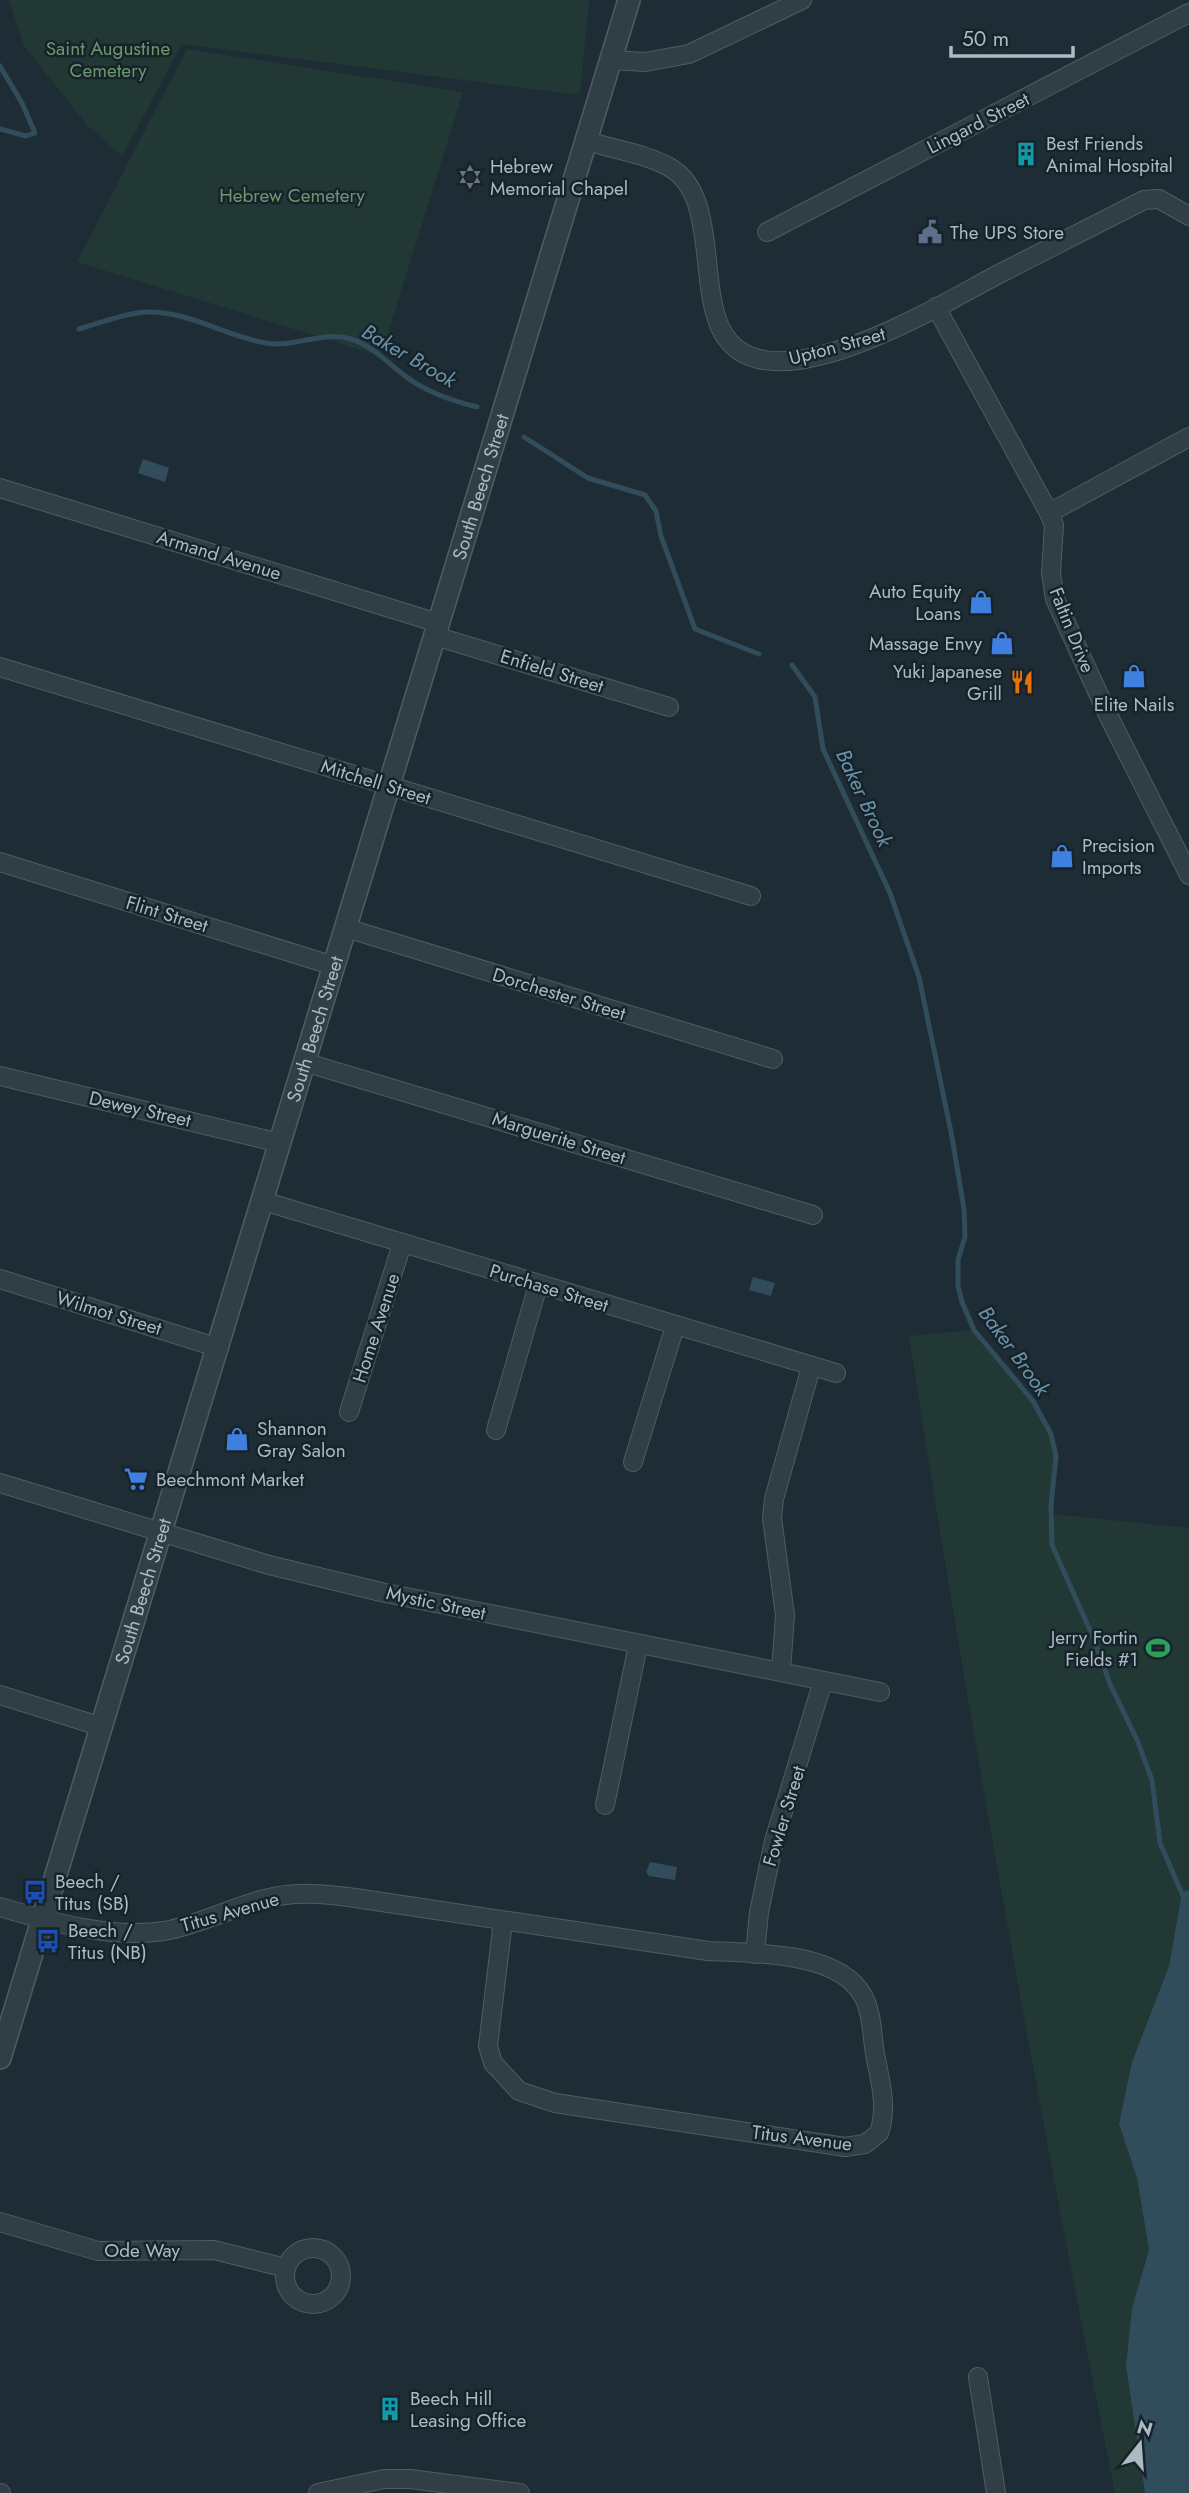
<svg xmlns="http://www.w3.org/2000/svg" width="1189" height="2493" viewBox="0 0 1189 2493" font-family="Jost,sans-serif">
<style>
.green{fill:#213834}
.water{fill:#314d5c}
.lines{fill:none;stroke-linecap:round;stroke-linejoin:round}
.stream{stroke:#314d5c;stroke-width:5}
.minor-casing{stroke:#4f5c64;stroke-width:20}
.tertiary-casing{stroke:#4f5c64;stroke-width:24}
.minor{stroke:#313e45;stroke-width:18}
.tertiary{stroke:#313e45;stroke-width:21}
.labels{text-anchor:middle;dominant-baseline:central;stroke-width:5;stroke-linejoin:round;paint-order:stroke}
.park-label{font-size:19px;fill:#6b986b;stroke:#17232a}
.street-label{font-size:19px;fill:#abbac3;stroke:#17232a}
.poi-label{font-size:19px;fill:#abbac3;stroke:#17232a;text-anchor:start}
.water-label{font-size:21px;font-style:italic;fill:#6b93a8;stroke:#17232a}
</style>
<rect width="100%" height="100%" fill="#1e2d35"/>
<!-- green -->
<g class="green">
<polygon points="9,0 589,0 580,95 182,44 122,156 87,125 24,46"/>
<polygon points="187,49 463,92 381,356 77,262"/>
<path d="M974,1330c29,35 77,76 82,124 2,20 -6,40 -4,60l137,14v362l-7,2 -13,74 -37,96 -13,62 18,54 12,72 -17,58 -6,58 19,127h-30c-77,-385 -146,-770 -206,-1157z"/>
</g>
<!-- water -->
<g class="water">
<polygon points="143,459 169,468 165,482 138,473"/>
<polygon points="753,1277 775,1283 771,1296 749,1290"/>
<polygon points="650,1862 677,1867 675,1880 649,1876 646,1872"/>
<polygon points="1189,1890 1189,2493 1145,2493 1126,2366 1132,2308 1149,2250 1137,2178 1119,2124 1132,2062 1169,1966 1182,1892"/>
</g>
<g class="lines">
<!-- stream -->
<g class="stream">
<polyline points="0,66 22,103 35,133 26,136 0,129"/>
<path d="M79,329c21,-6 46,-16 67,-17 40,-2 82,25 120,31 28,5 57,-13 85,-4 22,7 39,26 57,39 20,15 45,23 69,29"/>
<polyline points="524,437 588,478 645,495 656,511 661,536 695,629 759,654"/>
<polyline points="792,665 815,697 823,749 890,893 919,977 952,1137 964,1209 965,1237 958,1260 958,1286 962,1302 974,1330 1033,1401 1051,1434 1056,1456 1051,1505 1052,1545 1093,1637 1110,1684 1138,1742 1152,1780 1160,1843 1183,1896"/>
</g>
<!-- minor casing -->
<g class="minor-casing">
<g id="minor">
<polyline points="612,60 645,62 689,54 802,0"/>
<path d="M588,141c26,9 56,12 81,26 50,27 28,120 54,166 46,79 220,-30 274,-58 49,-25 98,-50 147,-75l15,-1 30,17"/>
<polyline points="767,232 1189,13"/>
<polyline points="936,307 1049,513 1054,525 1051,573 1055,599 1109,717 1189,875"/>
<polyline points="0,488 438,623"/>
<polyline points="1049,513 1189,437"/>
<polyline points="435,636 669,707"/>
<polyline points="0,667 751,896"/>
<polyline points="0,862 334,966"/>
<polyline points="346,928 773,1059"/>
<polyline points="304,1062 813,1215"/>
<polyline points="0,1076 280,1143"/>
<polyline points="263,1201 836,1373"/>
<polyline points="0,1279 219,1348"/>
<polyline points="349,1412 402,1244"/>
<polyline points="496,1430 538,1285"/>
<polyline points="633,1462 675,1326"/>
<polyline points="0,1483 269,1565 381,1592 880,1692"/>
<polyline points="781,1671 785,1615 772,1518 774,1499 811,1367"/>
<polyline points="0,1695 99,1726"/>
<polyline points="605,1805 638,1645"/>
<path d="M0,1907c51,15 110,32 164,24 34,-6 64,-22 97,-31 34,-10 68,-6 101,-1l346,52c45,2 131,0 155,45 9,16 9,39 12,58 5,26 13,53 4,79l-14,11 -20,3 -290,-44 -36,-12 -26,-28 -5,-17 15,-125"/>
<polyline points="755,1954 759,1912 774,1841 823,1681"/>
<polyline points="0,2222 98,2251 214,2250 286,2268"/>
<circle cx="313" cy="2276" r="28"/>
<polyline points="978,2377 996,2493"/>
<polyline points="0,2493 1,2493"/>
<polyline points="318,2493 384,2479 410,2479 520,2493"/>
</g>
</g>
<!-- tertiary casing -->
<g class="tertiary-casing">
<g id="tertiary">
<path id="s1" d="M0,2058l629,-2058"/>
</g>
</g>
<!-- minor -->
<use href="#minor" class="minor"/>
<!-- tertiary -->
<use href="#tertiary" class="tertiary"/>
</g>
<!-- icons -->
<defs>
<g id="building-bare" transform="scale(1.89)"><path d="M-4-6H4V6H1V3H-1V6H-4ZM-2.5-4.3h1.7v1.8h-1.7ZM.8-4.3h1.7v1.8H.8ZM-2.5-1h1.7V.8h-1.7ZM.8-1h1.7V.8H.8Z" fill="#0f9aa8" stroke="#17232a" stroke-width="2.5" paint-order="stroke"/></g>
<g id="synagogue-bare" transform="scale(1.89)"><path d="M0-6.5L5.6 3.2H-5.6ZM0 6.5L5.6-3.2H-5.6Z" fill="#6b7280" stroke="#17232a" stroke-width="2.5" paint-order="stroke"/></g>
<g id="civic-bare" transform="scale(1.89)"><path d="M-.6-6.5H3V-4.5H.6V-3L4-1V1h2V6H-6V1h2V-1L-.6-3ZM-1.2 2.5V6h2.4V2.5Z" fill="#5c6f8a" stroke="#17232a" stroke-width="2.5" paint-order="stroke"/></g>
<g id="shop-bare" transform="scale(1.89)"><path d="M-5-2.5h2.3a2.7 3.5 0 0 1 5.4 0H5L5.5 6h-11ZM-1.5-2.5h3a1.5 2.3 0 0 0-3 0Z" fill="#3f7fe0" stroke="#17232a" stroke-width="2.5" paint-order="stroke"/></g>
<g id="restaurant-bare" transform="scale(1.89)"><path d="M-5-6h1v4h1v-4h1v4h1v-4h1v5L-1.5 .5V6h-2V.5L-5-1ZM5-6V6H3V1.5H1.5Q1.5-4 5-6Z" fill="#e8710a" stroke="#17232a" stroke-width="2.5" paint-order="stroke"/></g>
<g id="supermarket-bare" transform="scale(1.89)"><path d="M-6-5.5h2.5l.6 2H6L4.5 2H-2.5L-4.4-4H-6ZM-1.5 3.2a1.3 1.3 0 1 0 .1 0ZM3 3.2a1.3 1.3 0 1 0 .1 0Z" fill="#3f7fe0" stroke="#17232a" stroke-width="2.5" paint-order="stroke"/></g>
<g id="stadium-bare" transform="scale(1.89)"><path d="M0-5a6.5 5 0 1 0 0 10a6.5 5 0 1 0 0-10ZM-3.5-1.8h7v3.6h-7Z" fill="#2e9e5b" stroke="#17232a" stroke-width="2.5" paint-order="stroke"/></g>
<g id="bus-bare" transform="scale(1.89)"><path d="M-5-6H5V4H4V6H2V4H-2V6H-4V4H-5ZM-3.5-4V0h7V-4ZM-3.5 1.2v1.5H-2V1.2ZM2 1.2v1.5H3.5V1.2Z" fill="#1a4fb4" stroke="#17232a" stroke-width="2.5" paint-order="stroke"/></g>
</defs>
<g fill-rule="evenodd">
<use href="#building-bare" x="1026" y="154"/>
<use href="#synagogue-bare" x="470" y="177"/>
<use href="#civic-bare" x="930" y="232"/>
<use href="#shop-bare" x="981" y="602"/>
<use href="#shop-bare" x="1002" y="643"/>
<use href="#shop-bare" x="1134" y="676"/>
<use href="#restaurant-bare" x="1022" y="682"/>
<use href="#shop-bare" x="1062" y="856"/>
<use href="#shop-bare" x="237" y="1439"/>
<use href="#supermarket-bare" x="136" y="1479"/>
<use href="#stadium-bare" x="1158" y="1648"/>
<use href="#bus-bare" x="35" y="1892"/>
<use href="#bus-bare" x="48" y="1941"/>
<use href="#building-bare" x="390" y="2409"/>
</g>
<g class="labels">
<!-- park labels -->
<g class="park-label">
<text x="108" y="48">Saint Augustine<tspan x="108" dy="22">Cemetery</tspan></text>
<text x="292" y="195">Hebrew Cemetery</text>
</g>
<!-- street labels -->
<g class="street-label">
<text transform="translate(978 123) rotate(-27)">Lingard Street</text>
<text transform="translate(837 346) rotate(-15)">Upton Street</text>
<text stroke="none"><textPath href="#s1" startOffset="1643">South Beech Street</textPath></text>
<text transform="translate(219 555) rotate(17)">Armand Avenue</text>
<text transform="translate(1072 630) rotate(68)">Faltin Drive</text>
<text transform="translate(552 671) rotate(17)">Enfield Street</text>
<text transform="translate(376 782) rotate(17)">Mitchell Street</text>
<text transform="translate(167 914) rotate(17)">Flint Street</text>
<text transform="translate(559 994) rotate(17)">Dorchester Street</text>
<text stroke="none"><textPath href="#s1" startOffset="1076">South Beech Street</textPath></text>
<text transform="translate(140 1109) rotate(13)">Dewey Street</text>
<text transform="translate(559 1138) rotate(17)">Marguerite Street</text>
<text transform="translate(549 1288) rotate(17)">Purchase Street</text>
<text transform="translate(109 1313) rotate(17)">Wilmot Street</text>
<text transform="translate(376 1328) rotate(-72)">Home Avenue</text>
<text stroke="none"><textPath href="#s1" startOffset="488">South Beech Street</textPath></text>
<text transform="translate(436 1603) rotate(12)">Mystic Street</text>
<text transform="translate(784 1816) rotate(-73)">Fowler Street</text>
<text transform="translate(230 1912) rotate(-16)">Titus Avenue</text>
<text transform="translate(802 2138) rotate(7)">Titus Avenue</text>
<text x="142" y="2250">Ode Way</text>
</g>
<!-- poi labels -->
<g class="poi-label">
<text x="1046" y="143">Best Friends<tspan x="1046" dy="22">Animal Hospital</tspan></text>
<text x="490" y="166">Hebrew<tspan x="490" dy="22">Memorial Chapel</tspan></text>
<text x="950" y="232">The UPS Store</text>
<text x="961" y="591" text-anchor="end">Auto Equity<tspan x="961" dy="22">Loans</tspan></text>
<text x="982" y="643" text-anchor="end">Massage Envy</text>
<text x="1002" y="671" text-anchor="end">Yuki Japanese<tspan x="1002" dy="22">Grill</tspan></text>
<text x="1134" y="704" text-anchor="middle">Elite Nails</text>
<text x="1082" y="845">Precision<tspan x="1082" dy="22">Imports</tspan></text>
<text x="257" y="1428">Shannon<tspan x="257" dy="22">Gray Salon</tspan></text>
<text x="156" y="1479">Beechmont Market</text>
<text x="1138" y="1637" text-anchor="end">Jerry Fortin<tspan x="1138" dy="22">Fields #1</tspan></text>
<text x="55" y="1881">Beech /<tspan x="55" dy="22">Titus (SB)</tspan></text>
<text x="68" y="1930">Beech /<tspan x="68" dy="22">Titus (NB)</tspan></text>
<text x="410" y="2398">Beech Hill<tspan x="410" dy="22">Leasing Office</tspan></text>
</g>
<!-- water labels -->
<g class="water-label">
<text transform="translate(409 356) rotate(30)">Baker Brook</text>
<text transform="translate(864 798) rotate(65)">Baker Brook</text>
<text transform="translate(1014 1351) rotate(54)">Baker Brook</text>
</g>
</g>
<!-- north arrow -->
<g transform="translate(1140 2444) rotate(17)" stroke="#17232a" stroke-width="5" paint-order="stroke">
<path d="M0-5L12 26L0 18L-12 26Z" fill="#abbac3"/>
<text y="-10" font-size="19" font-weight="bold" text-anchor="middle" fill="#abbac3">N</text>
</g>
<!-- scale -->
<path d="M951 46v10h122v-10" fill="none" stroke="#abbac3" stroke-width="3.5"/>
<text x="962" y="46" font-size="21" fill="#abbac3" stroke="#17232a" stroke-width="5" paint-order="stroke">50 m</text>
</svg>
